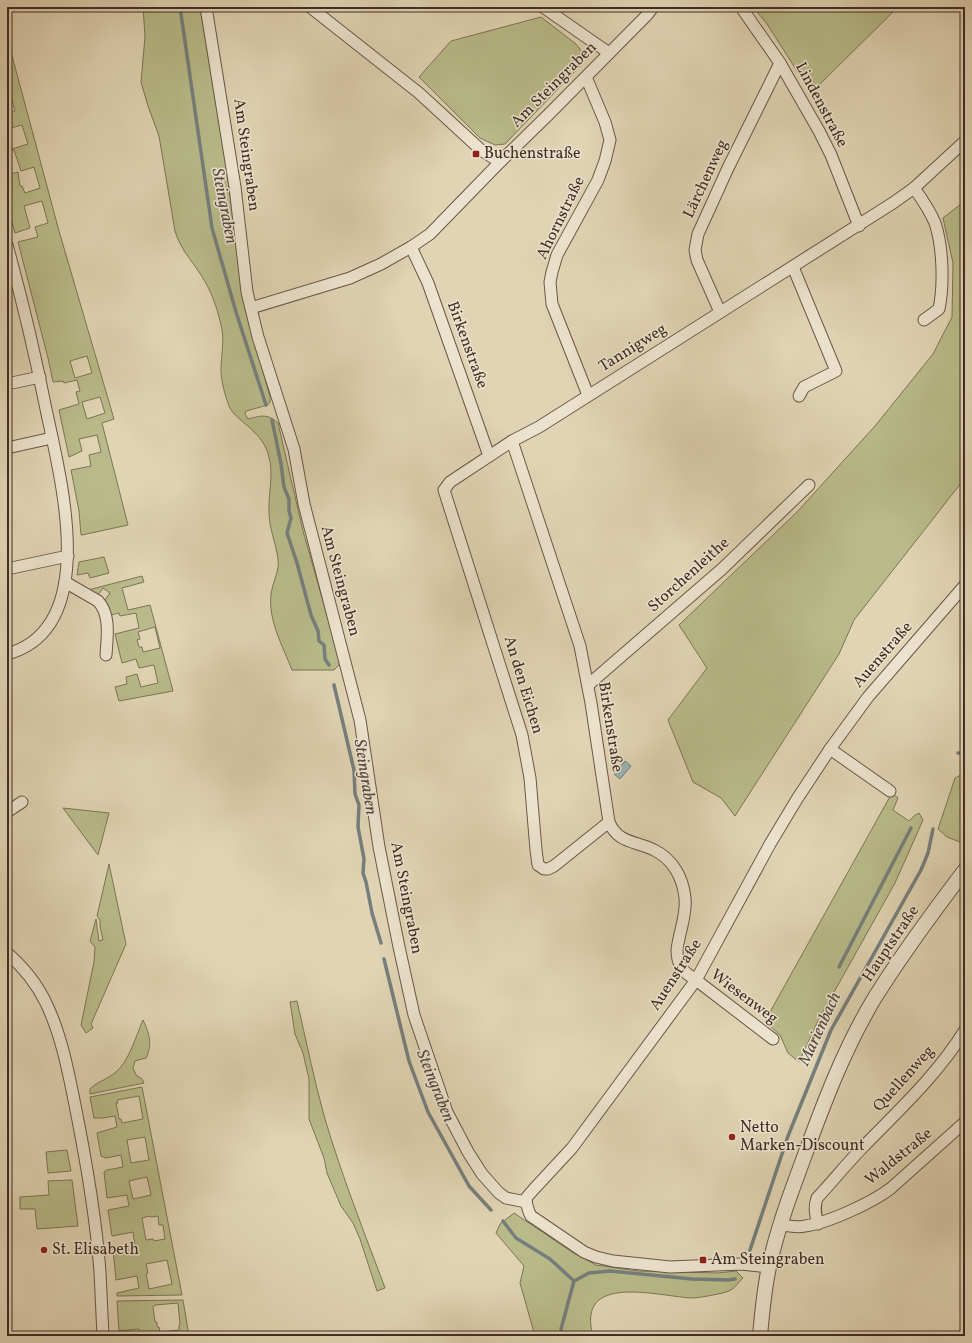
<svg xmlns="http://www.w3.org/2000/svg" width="972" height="1343" viewBox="0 0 972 1343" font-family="Vollkorn,serif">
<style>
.green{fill:#b8bb89;stroke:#7c7457;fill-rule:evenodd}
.water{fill:#99b5b8;stroke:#767f7d}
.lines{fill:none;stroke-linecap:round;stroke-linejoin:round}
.stream{stroke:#767f7d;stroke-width:3.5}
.minor-casing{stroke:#695749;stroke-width:13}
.tertiary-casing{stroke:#695749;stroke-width:16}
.minor{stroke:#ece3ce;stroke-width:11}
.tertiary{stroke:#ece3ce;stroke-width:14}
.poi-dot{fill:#8f2418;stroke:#ece3ce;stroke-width:1.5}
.labels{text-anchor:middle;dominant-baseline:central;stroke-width:3;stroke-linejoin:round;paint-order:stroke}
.street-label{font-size:16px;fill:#412d25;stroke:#ece3ce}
.poi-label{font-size:16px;fill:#412d25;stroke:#ece3ce;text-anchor:start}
.water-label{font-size:17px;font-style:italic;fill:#534842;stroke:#ece3ce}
</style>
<rect width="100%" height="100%" fill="#e1d4b4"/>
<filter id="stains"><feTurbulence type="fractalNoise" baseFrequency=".005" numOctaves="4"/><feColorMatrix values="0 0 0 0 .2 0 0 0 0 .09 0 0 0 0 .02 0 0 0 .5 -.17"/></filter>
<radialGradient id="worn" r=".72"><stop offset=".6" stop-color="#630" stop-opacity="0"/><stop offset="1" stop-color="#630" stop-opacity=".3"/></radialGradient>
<!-- green -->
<g class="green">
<path d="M143,7h57l23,135 12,89 5,45 5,31 25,90v5l-2,3 -22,6 -1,3 3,5c13,-3 19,-6 30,4l25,108 37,130 -1,4 -5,5h-42c-9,-23 -24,-50 -21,-75 1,-12 9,-24 7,-36 -2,-16 -9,-31 -9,-47 -1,-18 5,-37 0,-55 -2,-9 -8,-19 -15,-25 -8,-9 -21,-16 -25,-26 -4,-11 -8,-25 -8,-36 0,-15 4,-30 0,-45 -4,-18 -10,-35 -20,-50 -11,-17 -20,-25 -26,-44l-16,-95 -11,-30 -7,-24 4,-45z"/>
<polygon points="753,7 898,7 811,93 767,24"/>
<polygon points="541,17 576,44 582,52 582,64 505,144 495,145 480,138 419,77 451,41"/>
<path d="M7,37l52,194 55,188 -12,4 26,102 -46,10h-1l-2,-24 -8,-41 20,-4 -2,-11 12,-3 -4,-17 -18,4 3,12 -13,6 -10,-47 20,-6 -3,-12 4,-1 -3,-11 -13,3 -1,-2 -10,1 -5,-24 -30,-116 20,-5 -3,-10 13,-4 -6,-22 -18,5 6,22 -15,5 -8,-29v-29l11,-3 2,14h2l3,7 15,-5 -6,-21 -13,4 -7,-21 -7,2v-19l5,16 16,-5 -6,-19 -15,4v-15l8,-3 -8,-29zM87,356l5,17 -17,5 -5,-17zM100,397l5,16 -18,6 -5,-17z"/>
<polygon points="965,201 965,478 854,620 839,654 735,816 721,798 693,782 668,720 707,668 679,625 797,512 875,426 933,354 952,317 953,263 943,218"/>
<polygon points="104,557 109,573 90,578 88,573 77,575 79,562"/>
<path d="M142,576l2,6 -22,6 6,22 22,-5 23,86 -54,10 -4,-14 12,-3 -1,-7 11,-3 4,13 17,-4 -4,-18 -15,3 -3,-9 -14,4 -7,-29 24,-6 -3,-15 -16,3 -1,-3 -8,2 -6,-15 5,-7 -7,-5 -5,7 -10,-5zM155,627l5,21 -17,4 -1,-5h-3l-2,-7 3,-1 -2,-7z"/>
<polygon points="965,773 965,844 947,837 938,829 955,778"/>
<polygon points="892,793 898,798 893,810 909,821 914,816 919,813 923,820 895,883 819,1019 799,1062 788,1053 780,1035 765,1021"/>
<polygon points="63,808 109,813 98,855"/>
<polygon points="109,864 126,944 91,1024 93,1028 86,1033 81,1025 94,962 95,947 90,941 96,919 99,941 103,940 100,926 100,920 97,916"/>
<path d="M297,1001c9,39 17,79 28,118 17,57 39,113 60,169l-8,3 -17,-52 -7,-16 -12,-17 -14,-33 -3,-15 -15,-39v-40l-6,-26 -8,-19 -5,-32z"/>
<path d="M143,1020c6,13 10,24 3,38l-11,3 -2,7 3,7 6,4 2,4 -54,11v-5c5,-6 18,-10 26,-17 13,-11 20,-36 27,-52z"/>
<path d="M142,1087l40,208 -65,1v-3l22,-5 -2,-12 -21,4 -3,-31 22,-4 -2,-13 -21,4 -4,-26 21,-4 -2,-11 -20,3 -3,-26 3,-2 16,-3 -2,-12 -15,3 -5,-2 -4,-23 20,-6 -2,-11 -12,2h-9l-4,-21zM139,1096l4,23 -21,4 -1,-4h-2l-3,-16h2l-1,-3zM145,1137l4,23 -18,3 -4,-23zM147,1177l4,18 -18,4 -4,-18zM150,1216l1,1 7,-1 1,9h4l2,14 -11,2 -1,-2 -7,1 -4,-22zM167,1260l5,24 -23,5 -3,-15 2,-1 -2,-9z"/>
<polygon points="67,1150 71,1171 48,1173 46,1152"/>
<polygon points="72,1180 78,1226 37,1229 35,1209 20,1209 20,1197 49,1195 48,1181"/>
<path d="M514,1213l58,39 24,13 42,6 80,2 18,-2 7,7c-4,4 -9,11 -14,13 -4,2 -30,7 -36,7 -33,-1 -118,-27 -100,38h-58l-15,-53 4,-17 -28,-33 4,-9z"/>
<path d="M183,1300l6,36h-49l-1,-7 -20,2 -2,-30zM178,1303l2,21 -1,1v5l-19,2 -1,-5h-2v-5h-2l-2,-15 2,-2z"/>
</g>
<!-- water -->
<polygon class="water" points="625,761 631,766 620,779 614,774"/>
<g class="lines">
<!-- stream -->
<g class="stream">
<polyline points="180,7 212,228 236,312 266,405"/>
<polyline points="272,420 281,464 284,487 289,499 289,511 291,518 287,533 297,563 311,615 318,631 319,641 324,645 325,659 329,665"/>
<polyline points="334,685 354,770 355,794 359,805 358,827 364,859 363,873 366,882 372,913 381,943"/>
<polyline points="958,753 965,754"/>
<polyline points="384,959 409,1061 428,1112 469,1186 491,1210"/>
<polyline points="839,967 911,828"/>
<polyline points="503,1221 516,1238 550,1259 574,1281"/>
<polyline points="750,1250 788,1136 831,1030 921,870 928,853 933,829"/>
<polyline points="563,1336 561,1329 574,1281 589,1273 610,1271 692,1279 728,1280 735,1279"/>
</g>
<!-- minor casing -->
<g class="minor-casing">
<g id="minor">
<polyline points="206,7 235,187 247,292 258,337 294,449 304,504 360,720 379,847 399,947 414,1015 447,1112 468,1152 482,1174 499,1193 506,1198 526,1202"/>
<polyline points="310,7 419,93 481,150 500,162"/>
<polyline points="543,7 609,53"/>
<polyline points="741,7 780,63 819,131 831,155 859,226"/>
<polyline points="586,77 605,122 610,140 605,161 598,180 557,255 552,272 550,282 552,304 588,395"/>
<path d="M914,188c8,11 16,23 21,35 8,24 9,62 4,86l-15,11"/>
<path d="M7,245c15,54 28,109 39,164 14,68 56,219 -39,245"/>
<polyline points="411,247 428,283 489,456"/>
<polyline points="793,267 836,371 804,387 799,396"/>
<polyline points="251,308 350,278 381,264 411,247 430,234 500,162 549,114 647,15 653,7"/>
<polyline points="720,312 697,260 695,250 698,234 728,168 780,63"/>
<polyline points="7,384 40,377"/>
<path d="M512,441l68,205 11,57 18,119c9,22 28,19 45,28 19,9 29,28 31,48 2,17 -6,34 -8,52 0,16 6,22 19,30l77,59"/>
<polyline points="7,448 52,438"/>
<polyline points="7,569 68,556"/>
<path d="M65,582l33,19c13,14 9,37 8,54"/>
<polyline points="588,685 722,569 809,485"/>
<polyline points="830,749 890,791"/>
<polyline points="7,812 22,802"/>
<polyline points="609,822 554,866 548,869 544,869 538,865 536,850 530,778 522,735 444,490 450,482 512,441 539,427 893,203 914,188 965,141"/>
<path d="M7,953c15,13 30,31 39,50 15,31 22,67 29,102 11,55 21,111 25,167 1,22 2,43 3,64"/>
<polyline points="526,1202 527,1197 534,1189 572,1148 696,980 770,844 797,799 830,749 868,697 965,585"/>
<polyline points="526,1202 529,1212 531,1216 584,1252 596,1257 613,1261 670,1267 741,1264 769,1267"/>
<path d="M818,1224c-3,-10 -4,-17 -1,-26 16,-17 31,-36 47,-52 36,-37 74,-72 101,-116"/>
<path d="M781,1225c8,1 16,3 24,1 23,-3 66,-23 85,-37l75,-67"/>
</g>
</g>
<!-- tertiary casing -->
<g class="tertiary-casing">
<path id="tertiary" d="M760,1336c2,-23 4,-46 9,-69 8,-37 21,-72 34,-107 20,-55 41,-111 71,-161 28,-45 59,-87 91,-129"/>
</g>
<!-- minor -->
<use href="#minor" class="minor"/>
<!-- tertiary -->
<use href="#tertiary" class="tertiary"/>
</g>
<!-- markers -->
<g class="poi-dot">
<rect x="472" y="150" width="8" height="8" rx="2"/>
<circle cx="732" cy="1137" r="4"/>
<circle cx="44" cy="1250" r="4"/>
<rect x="699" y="1256" width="8" height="8" rx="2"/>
</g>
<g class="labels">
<!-- street labels -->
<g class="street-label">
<text transform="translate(554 85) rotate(-45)">Am Steingraben</text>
<text transform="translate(821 105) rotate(62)">Lindenstraße</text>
<text transform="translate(246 155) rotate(82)">Am Steingraben</text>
<text transform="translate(706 179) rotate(-65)">Lärchenweg</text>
<text transform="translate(561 218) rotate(-64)">Ahornstraße</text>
<text transform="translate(467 345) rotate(70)">Birkenstraße</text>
<text transform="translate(633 348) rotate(-32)">Tannigweg</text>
<text transform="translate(689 575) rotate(-42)">Storchenleithe</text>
<text transform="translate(340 581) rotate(75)">Am Steingraben</text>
<text transform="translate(883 655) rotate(-49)">Auenstraße</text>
<text transform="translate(523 685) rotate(73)">An den Eichen</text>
<text transform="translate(610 727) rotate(81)">Birkenstraße</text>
<text transform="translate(406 898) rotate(79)">Am Steingraben</text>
<text transform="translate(891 944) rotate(-56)">Hauptstraße</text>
<text transform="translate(676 975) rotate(-57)">Auenstraße</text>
<text transform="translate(744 997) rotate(37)">Wiesenweg</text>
<text transform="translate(904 1079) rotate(-48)">Quellenweg</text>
<text transform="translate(899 1157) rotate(-39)">Waldstraße</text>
</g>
<!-- poi labels -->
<g class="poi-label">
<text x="484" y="154">Buchenstraße</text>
<text x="740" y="1128">Netto<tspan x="740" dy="18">Marken-Discount</tspan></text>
<text x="52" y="1250">St. Elisabeth</text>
<text x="711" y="1260">Am Steingraben</text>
</g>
<!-- water labels -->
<g class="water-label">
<text transform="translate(224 206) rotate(79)">Steingraben</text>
<text transform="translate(365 777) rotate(81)">Steingraben</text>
<text transform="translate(820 1029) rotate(-65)">Marienbach</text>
<text transform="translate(435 1086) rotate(68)">Steingraben</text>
</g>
</g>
<!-- margin -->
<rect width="972" height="1343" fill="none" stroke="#e1d4b4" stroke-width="24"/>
<rect x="8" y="8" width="956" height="1327" fill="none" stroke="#412d25" stroke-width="2"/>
<rect x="12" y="12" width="948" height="1319" fill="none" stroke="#412d25"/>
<rect width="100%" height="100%" filter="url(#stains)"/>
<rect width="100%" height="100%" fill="url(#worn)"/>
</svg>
